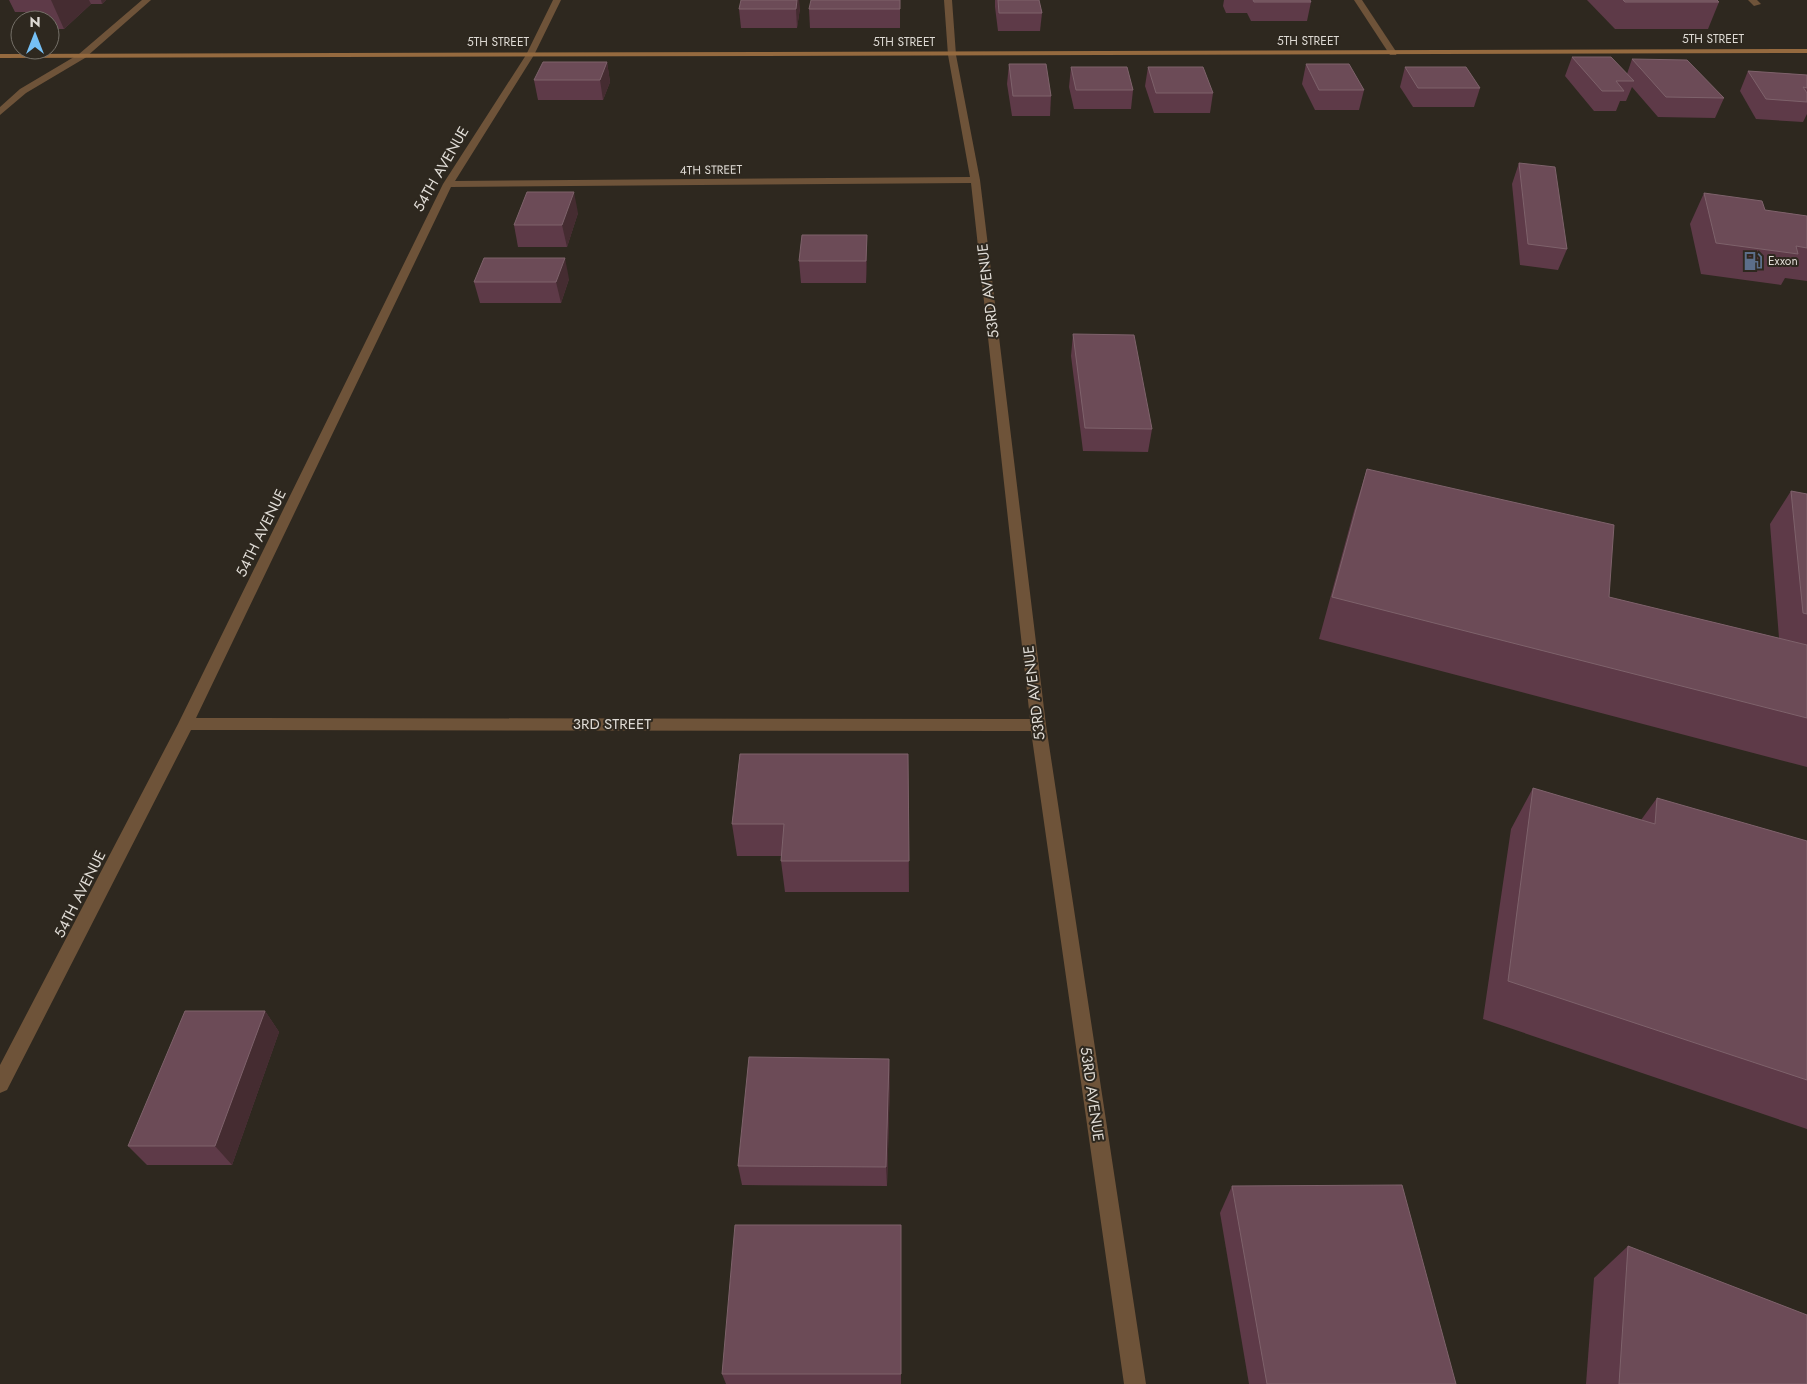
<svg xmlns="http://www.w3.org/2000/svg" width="1807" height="1384" viewBox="0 0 1807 1384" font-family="Jost,sans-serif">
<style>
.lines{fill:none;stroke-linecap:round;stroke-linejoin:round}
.street{fill:#6e5339;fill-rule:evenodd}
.secondary{fill:#956a3f;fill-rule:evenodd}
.wall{fill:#5e3a48}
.shaded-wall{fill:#452c31}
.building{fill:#6c4b57;stroke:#7e626b}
.labels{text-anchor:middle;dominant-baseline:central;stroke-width:4;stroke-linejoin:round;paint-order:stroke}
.far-street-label{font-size:12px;fill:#dfdbd5;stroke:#2e281f}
.far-poi-label{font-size:12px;fill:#dfdbd5;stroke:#2e281f;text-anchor:start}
.street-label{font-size:15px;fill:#dfdbd5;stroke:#2e281f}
</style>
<rect width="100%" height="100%" fill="#2e281f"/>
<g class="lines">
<!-- street -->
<g class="street">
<polygon points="142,0 151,0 85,58 26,93 0,115 0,107 20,89 79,54"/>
<path d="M553,0h8l-27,55 -79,126 515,-4 -22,-122 -4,-55h8l4,55 24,125 66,545 100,659h-22l-93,-653 -840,-1 -184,360 -7,3v-28l178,-341 265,-540 83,-129zM971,183l59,536 -834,-1 255,-531z"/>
<polygon points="1354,0 1362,0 1397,53 1396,55 1390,55"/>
<polygon points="1748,0 1757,0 1761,4 1754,6"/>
</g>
<!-- secondary -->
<polygon class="secondary" points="1807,49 1807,53 0,58 0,54"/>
</g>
<!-- wall -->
<g class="wall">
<polygon points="9,0 106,0 102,4 91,4 64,29 50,29 50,20 28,20 25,12 15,12"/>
<polygon points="900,0 900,28 810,28 809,9"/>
<polygon points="995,0 1039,0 1042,13 1040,31 998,31 995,7"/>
<polygon points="1224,0 1310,0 1311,2 1307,21 1251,21 1247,13 1226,13 1223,6"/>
<polygon points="1587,0 1717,0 1719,2 1708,29 1615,29"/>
<polygon points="800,8 797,28 741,28 739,9"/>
<polygon points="1572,57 1627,74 1632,59 1724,98 1715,118 1658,117 1632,87 1626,101 1620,101 1616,111 1594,111 1565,76"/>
<polygon points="607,62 610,82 603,100 538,100 534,80"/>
<polygon points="1009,64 1051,96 1050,116 1012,116 1007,84"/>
<polygon points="1306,64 1364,90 1359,110 1315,110 1302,84"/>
<polygon points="1071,67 1133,90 1131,109 1074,109 1069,87"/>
<polygon points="1148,67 1213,93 1210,113 1154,113 1145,86"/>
<polygon points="1405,67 1480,88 1474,107 1413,107 1400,87"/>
<polygon points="1748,71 1807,75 1807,114 1803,122 1756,119 1740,91"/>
<polygon points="1519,163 1567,249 1558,270 1520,265 1512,184"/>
<polygon points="1704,193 1765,210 1807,216 1807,281 1785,278 1781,285 1701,274 1690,224"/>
<polygon points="578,213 567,247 518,247 514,225"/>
<polygon points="867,235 867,257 866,283 801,283 799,261"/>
<polygon points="569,279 561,303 480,303 474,282"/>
<polygon points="1073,334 1152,429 1148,452 1083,451 1071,356"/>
<polygon points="1367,469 1609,597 1779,638 1770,524 1791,491 1807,494 1807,767 1319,639 1354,511"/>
<polygon points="908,754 909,892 785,892 781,861 781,856 737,856 732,824"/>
<polygon points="1533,788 1641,820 1657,798 1807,841 1807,1129 1483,1019 1511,829"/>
<polygon points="265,1011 279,1032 232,1165 147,1165 128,1146"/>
<polygon points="889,1059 890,1079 887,1186 742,1185 738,1166"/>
<polygon points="1232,1186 1456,1384 1249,1384 1220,1213"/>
<polygon points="901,1225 901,1384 726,1384 722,1374"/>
<polygon points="1628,1246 1807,1384 1586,1384 1594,1278"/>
</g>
<!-- shaded-wall -->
<g class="shaded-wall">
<polygon points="51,0 89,0 91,4 64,29"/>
<polygon points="101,0 106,0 102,4"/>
<polygon points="797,0 799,0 800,8 797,28 796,9"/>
<polygon points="607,62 610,82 603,100 600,80"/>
<polygon points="574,192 578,213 567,247 562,225"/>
<polygon points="867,235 867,257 866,283 866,261"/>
<polygon points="565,258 569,279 561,303 556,282"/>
<polygon points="265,1011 279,1032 232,1165 215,1146"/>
<polygon points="889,1059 890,1079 887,1186 886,1167"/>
</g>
<!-- building -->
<g class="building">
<polygon points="741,0 797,0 796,9 739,9"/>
<polygon points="811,0 900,0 900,9 809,9"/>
<polygon points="998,0 1039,0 1042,13 999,13"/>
<polygon points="1253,0 1310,0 1311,2 1254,2"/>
<polygon points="1623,0 1717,0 1719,2 1625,2"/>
<polygon points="1572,57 1611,57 1634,81 1616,81 1624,91 1602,91"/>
<polygon points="1632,59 1687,60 1724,98 1666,97"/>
<polygon points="543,62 607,62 600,80 534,80"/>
<polygon points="1009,64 1046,64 1051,96 1013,96"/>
<polygon points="1306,64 1349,64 1364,90 1319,90"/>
<polygon points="1071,67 1127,67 1133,90 1076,90"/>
<polygon points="1148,67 1203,67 1213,93 1156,93"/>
<polygon points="1405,67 1466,67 1480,88 1418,88"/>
<polygon points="1748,71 1807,75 1807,88 1803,87 1807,93 1807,102 1766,99"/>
<polygon points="1519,163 1555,167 1567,249 1528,244"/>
<polygon points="527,192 574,192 562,225 514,225"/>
<polygon points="1704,193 1762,201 1765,210 1807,216 1807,248 1796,246 1798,254 1716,243"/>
<polygon points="802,235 867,235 866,261 799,261"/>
<polygon points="484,258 565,258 556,282 474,282"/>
<polygon points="1073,334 1134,335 1152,429 1085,428"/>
<polygon points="1367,469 1614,525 1609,597 1807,645 1807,718 1332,597"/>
<polygon points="1791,491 1807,494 1807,614 1803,613"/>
<polygon points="740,754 908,754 909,861 781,861 784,824 732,824"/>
<polygon points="1533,788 1655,824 1657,798 1807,841 1807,1080 1508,981"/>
<polygon points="185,1011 265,1011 215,1146 128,1146"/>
<polygon points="749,1057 889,1059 886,1167 738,1166"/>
<polygon points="1402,1185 1456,1384 1267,1384 1232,1186"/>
<polygon points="735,1225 901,1225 901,1374 722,1374"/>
<polygon points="1628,1246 1807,1315 1807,1384 1619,1384"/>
</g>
<!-- icons -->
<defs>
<g id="fuel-bare" transform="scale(1.5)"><path d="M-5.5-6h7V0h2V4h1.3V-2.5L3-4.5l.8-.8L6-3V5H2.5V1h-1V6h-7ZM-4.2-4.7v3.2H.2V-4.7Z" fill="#5c6f8a" stroke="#2e281f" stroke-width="2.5" paint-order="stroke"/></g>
</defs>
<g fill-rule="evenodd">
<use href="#fuel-bare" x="1753" y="261"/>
</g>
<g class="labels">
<!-- far-street labels -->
<g class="far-street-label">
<text x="1713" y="39">5TH STREET</text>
<text x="1308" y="41">5TH STREET</text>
<text x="498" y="42">5TH STREET</text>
<text x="904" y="42">5TH STREET</text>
<text transform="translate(711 170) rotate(-1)">4TH STREET</text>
</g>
<!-- far-poi labels -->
<g class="far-poi-label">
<text x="1768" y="261">Exxon</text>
</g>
<!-- street labels -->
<g class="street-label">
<text transform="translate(441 169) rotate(-60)">54TH AVENUE</text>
<text transform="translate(988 291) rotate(-97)">53RD AVENUE</text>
<text transform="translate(261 533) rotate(-64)">54TH AVENUE</text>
<text transform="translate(1034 693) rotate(-97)">53RD AVENUE</text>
<text x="612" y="724">3RD STREET</text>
<text transform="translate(80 894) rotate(-63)">54TH AVENUE</text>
<text transform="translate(1092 1094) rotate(82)">53RD AVENUE</text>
</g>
</g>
<!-- north arrow -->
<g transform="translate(35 35)"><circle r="24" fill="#2e281f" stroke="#757068"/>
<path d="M0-4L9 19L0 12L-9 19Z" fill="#75c0f6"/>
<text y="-8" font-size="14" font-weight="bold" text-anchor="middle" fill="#dfdbd5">N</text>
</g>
</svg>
